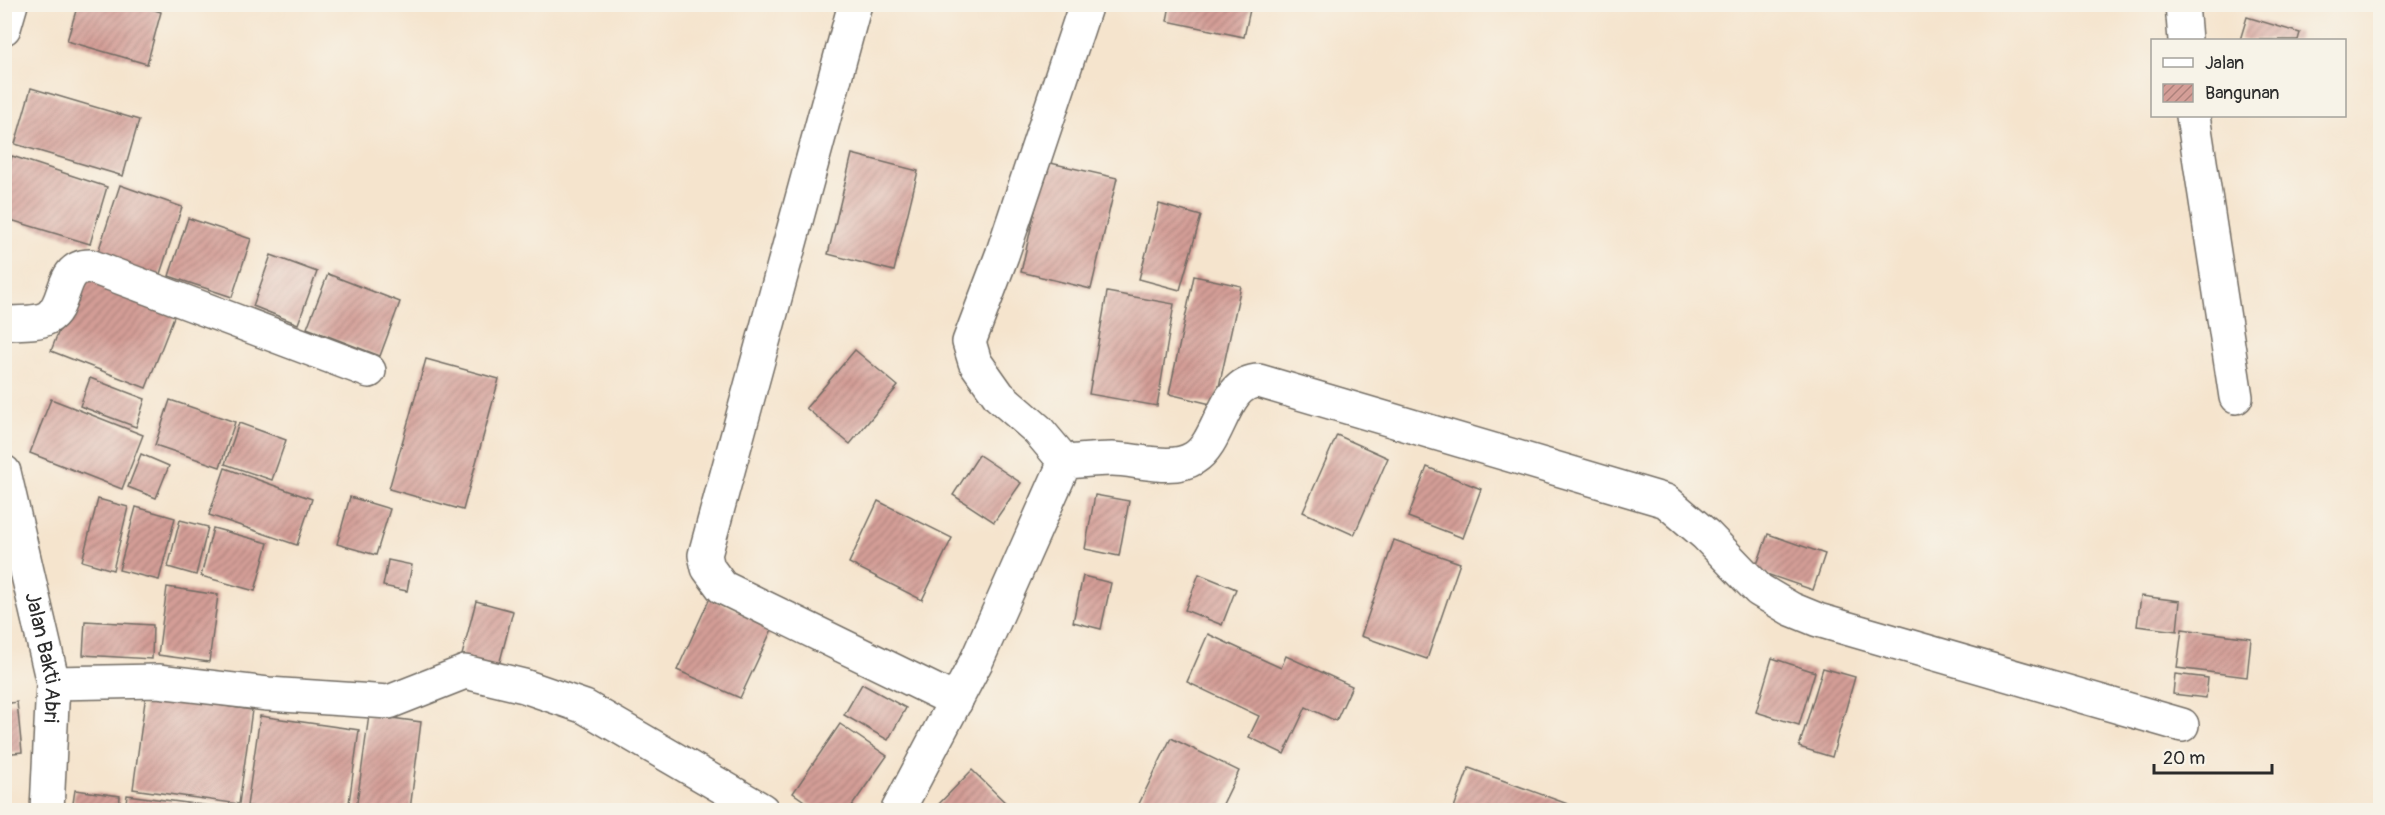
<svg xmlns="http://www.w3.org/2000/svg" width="2385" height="815" viewBox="0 0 2385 815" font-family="Pangolin,sans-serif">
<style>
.building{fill:url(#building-hatch)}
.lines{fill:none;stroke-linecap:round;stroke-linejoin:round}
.minor-casing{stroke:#726c64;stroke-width:36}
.minor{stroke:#fff;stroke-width:33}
.labels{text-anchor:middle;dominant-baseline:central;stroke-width:4.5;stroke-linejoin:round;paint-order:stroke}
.street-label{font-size:21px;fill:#2b2b2b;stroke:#f7f3e8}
</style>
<defs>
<pattern id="building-hatch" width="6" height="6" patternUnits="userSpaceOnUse" patternTransform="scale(1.5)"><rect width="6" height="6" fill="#d49e97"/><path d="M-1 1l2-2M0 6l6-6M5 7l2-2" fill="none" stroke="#ac817b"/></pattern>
</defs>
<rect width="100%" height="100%" fill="#f7f3e8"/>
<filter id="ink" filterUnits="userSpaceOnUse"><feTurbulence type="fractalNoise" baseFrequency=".0167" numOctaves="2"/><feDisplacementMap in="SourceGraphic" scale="12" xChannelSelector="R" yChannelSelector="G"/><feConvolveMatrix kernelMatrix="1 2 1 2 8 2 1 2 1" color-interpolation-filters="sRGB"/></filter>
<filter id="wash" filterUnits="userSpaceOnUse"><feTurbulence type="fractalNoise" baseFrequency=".008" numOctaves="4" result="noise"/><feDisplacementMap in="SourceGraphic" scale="24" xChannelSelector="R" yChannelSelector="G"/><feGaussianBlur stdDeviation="1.35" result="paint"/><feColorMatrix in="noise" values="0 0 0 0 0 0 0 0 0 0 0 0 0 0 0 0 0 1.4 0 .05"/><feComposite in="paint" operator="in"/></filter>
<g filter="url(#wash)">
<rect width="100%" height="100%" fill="#f5e4cd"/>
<g id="blocks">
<!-- building -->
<g class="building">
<polygon points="78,4 135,4 161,12 147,64 67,41"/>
<polygon points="1170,5 1251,5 1244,37 1167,21"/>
<polygon points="2247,17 2300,33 2298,40 2240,40"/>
<polygon points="31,88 139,120 123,176 15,144"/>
<polygon points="852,154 918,171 894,271 828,254"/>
<polygon points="12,156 107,187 90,244 4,218 4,182"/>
<polygon points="1046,162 1117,178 1091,289 1021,272"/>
<polygon points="120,185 182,207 158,280 96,258"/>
<polygon points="1159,204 1201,216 1180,290 1139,279"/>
<polygon points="188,218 251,239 232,297 169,276"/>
<polygon points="271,255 317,272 298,324 253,306"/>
<polygon points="82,271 177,309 146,388 51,351"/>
<polygon points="328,274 400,302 380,356 307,328"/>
<polygon points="1194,276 1241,286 1215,405 1169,394"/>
<polygon points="1107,292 1174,304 1157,406 1089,394"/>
<polygon points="855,350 898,386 850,444 806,408"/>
<polygon points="426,359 499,379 463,510 389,489"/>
<polygon points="90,378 145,399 136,427 80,406"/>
<polygon points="51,399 143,435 122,489 30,453"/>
<polygon points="170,400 235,422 220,467 155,445"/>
<polygon points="239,423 286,440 272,480 225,464"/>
<polygon points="1337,435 1388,458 1354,535 1303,512"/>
<polygon points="141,454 169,466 156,498 128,487"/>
<polygon points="979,455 1021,483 994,522 953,495"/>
<polygon points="1427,467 1481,489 1463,538 1408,517"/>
<polygon points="225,468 312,499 297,545 209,515"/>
<polygon points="1095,495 1129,501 1119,556 1085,549"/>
<polygon points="350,497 390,509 376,555 337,544"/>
<polygon points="98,499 128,507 113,570 82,561"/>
<polygon points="878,501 952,538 922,600 849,563"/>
<polygon points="136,507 175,518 159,580 119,570"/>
<polygon points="180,520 208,527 196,575 168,567"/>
<polygon points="213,528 268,543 255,591 201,576"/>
<polygon points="1768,534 1825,554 1813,590 1755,570"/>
<polygon points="1394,540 1460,563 1427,659 1361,636"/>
<polygon points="388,560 412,565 407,591 383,586"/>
<polygon points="1199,574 1236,589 1222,625 1185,610"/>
<polygon points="1083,576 1111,583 1101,629 1073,622"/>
<polygon points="167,587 218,595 209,662 158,655"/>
<polygon points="2141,596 2180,601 2177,631 2137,626"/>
<polygon points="710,598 773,627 740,698 677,670"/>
<polygon points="476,601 513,611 498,669 461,659"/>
<polygon points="85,621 153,625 152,659 83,655"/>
<polygon points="2182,629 2251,638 2247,677 2177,668"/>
<polygon points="1208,634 1281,668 1286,656 1352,686 1336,721 1306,707 1284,754 1249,737 1259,716 1187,682"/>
<polygon points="1772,658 1815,672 1799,725 1756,712"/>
<polygon points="1823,668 1855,677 1832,757 1799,747"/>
<polygon points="2175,674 2208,678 2206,698 2173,694"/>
<polygon points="862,684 906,708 888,740 844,715"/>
<polygon points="146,694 252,710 239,804 133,789"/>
<polygon points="17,702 22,752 4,754 4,704"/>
<polygon points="369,715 421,722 410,810 356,810"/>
<polygon points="260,716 359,730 348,810 282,810 247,806"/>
<polygon points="840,724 887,756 849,810 817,810 793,793"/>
<polygon points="1171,738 1239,771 1220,810 1136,810"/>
<polygon points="1469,768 1584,810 1453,810"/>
<polygon points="972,770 1013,810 934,809"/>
<polygon points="75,790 120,796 119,810 72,810"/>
<polygon points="127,795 232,809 232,810 125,810"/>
</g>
</g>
</g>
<g filter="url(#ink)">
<use href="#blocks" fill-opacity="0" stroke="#726c64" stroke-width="1.5"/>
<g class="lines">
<!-- minor casing -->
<g class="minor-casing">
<g id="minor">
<polyline points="855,4 705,555 708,568 722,587 956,701"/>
<polyline points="2182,4 2185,40"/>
<polyline points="4,28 11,4"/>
<polyline points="2193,116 2236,397"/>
<path d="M4,323c13,-1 32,1 43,-5 22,-12 11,-52 43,-52l279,105"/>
<polyline points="1065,462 1038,430 999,396 975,362 969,342 1002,255 1086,4"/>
<path id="s1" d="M4,472l49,211 -6,127"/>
<polyline points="53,683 158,681 268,694 389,702 465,672 524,686 585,707 762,810"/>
<path d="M898,810l79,-150 88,-198c16,-1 31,-3 47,-3 24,0 60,13 82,-1 27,-16 29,-77 65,-77l407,120 40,34 53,55 32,19 27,11 364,105"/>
</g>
</g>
<!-- minor -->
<use href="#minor" class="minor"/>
</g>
</g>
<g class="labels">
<!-- street labels -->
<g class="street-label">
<text stroke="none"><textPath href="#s1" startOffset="190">Jalan Bakti Abri</textPath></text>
</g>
</g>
<!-- margin -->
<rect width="2385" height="815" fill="none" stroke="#f7f3e8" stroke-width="24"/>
<!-- legend -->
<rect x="2151" y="39" width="195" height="78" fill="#f7f3e8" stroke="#a5a39c" stroke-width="1.5"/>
<rect x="2163" y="58" width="30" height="9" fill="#ffffff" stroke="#a5a39c" stroke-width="1.5"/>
<text x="2205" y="69" font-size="18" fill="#2b2b2b">Jalan</text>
<rect x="2163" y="84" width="30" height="18" fill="url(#building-hatch)" stroke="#a5a39c" stroke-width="1.5"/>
<text x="2205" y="99" font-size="18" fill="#2b2b2b">Bangunan</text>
<!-- scale -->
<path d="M2154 764v9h118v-9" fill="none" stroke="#2b2b2b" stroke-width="3"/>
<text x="2163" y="764" font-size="18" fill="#2b2b2b" stroke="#f7f3e8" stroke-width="4.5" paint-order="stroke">20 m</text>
</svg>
